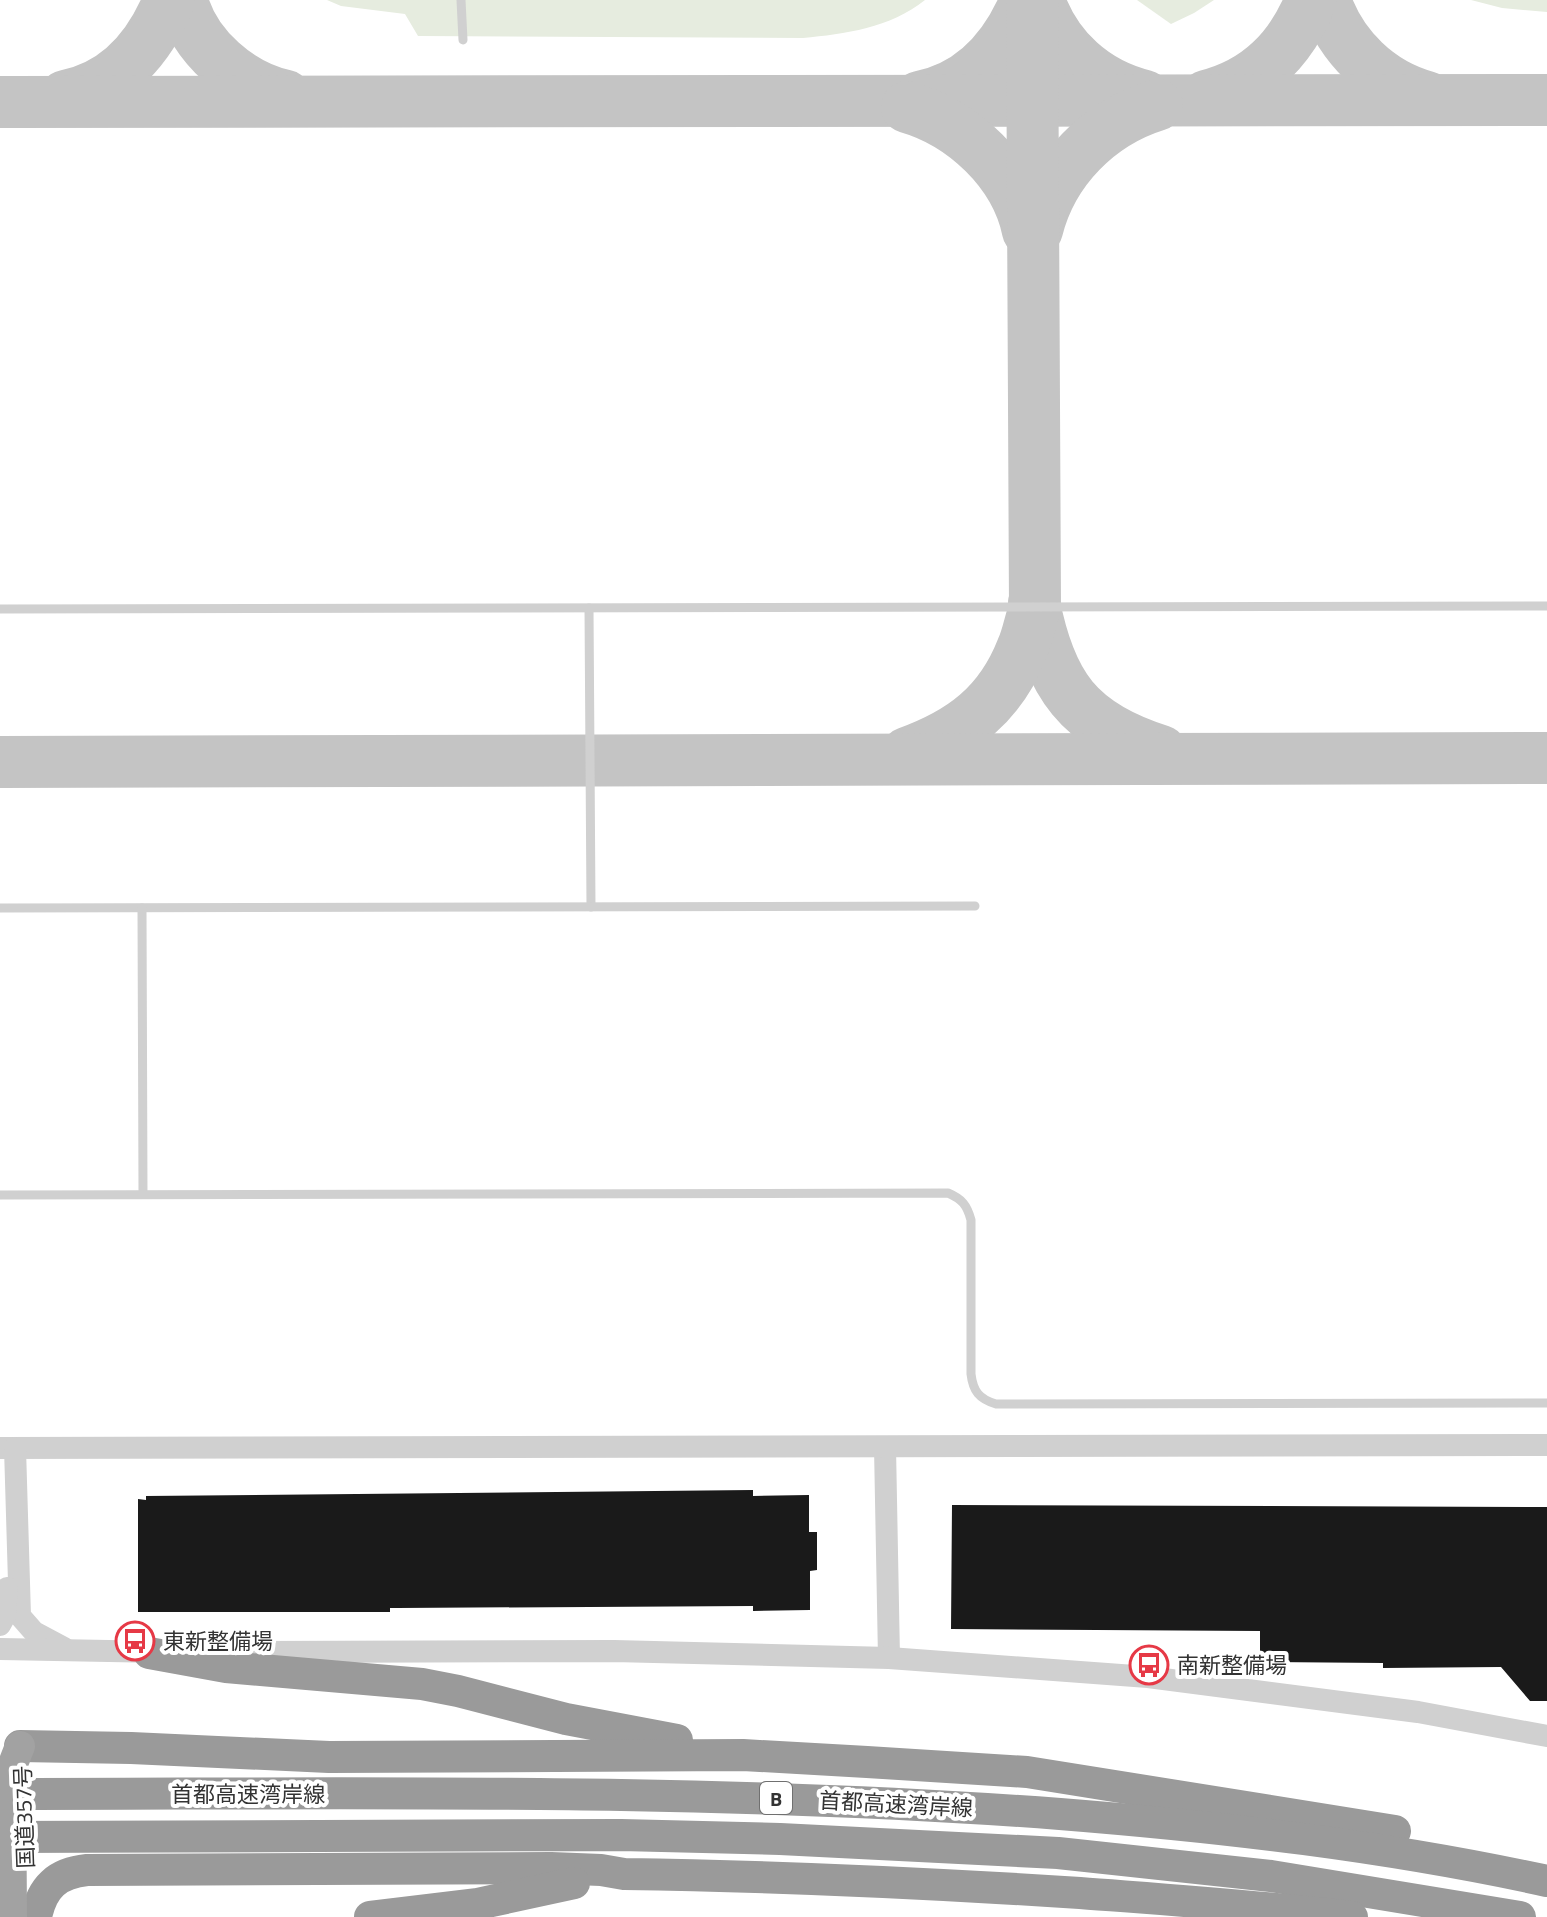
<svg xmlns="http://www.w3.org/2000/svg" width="1547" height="1917" viewBox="0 0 1547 1917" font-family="'Titillium Web','Noto Sans JP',sans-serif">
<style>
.green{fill:#e6ecdf}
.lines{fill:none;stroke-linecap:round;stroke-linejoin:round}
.taxiway{stroke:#c4c4c4;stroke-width:52}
.building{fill:#1a1a1a}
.service{stroke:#d0d0d0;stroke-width:9}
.tertiary{stroke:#d0d0d0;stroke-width:22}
.motorway{stroke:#9a9a9a;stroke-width:32}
.trunk-bridge{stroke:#a2a2a2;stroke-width:30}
.labels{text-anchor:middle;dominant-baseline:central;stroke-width:8;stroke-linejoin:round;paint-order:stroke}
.shield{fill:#fff;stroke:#707070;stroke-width:2}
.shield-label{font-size:20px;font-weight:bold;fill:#333}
.poi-label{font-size:22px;fill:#333;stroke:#fff;text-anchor:start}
.street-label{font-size:22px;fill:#333;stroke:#fff}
</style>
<rect width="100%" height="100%" fill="#fff"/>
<!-- green -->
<g class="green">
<path d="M327,0h598c-35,28 -80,34 -122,38l-385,-2 -13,-22 -64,-8z"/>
<polygon points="1137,0 1214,0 1194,13 1171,24"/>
<polygon points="1471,0 1547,0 1547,12 1502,8"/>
</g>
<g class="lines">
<!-- taxiway -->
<g class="taxiway">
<path d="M182,0c12,47 58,86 104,96"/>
<path d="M1039,0c17,49 56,84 106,96"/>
<path d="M1325,0c16,47 54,84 102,97"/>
<path d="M65,96c52,-10 85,-49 104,-96"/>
<path d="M1206,96c52,-13 85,-47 105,-96"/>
<path d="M919,97c53,-10 87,-49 107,-97"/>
<polyline points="0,102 1547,100"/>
<path d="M907,107c56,16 109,65 121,124"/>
<path d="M1037,230c15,-60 62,-107 120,-125"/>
<path d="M1034,603c16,82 44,122 127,148"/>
<path d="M907,753c55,-20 93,-48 115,-104 6,-13 8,-28 13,-41l-3,-608"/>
<polyline points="0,762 1547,758"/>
</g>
</g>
<!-- building -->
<g class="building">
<polygon points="753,1490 753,1496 809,1495 809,1532 817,1532 817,1570 810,1571 810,1610 753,1611 753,1606 397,1608 390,1608 390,1612 138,1612 138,1499 146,1500 146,1496"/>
<polygon points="952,1505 1547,1507 1547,1701 1530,1701 1501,1667 1383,1668 1383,1663 1260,1662 1260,1631 951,1629"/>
</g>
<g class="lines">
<!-- service -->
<g class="service">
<polyline points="461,0 463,40"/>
<polyline points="589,608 591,907"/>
<polyline points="0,609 1547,606"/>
<polyline points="0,908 975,906"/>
<polyline points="142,908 143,1194"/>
<path d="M0,1195l948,-2c14,6 19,12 23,27v154c2,17 8,25 25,30l551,-1"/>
</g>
<!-- tertiary -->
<g class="tertiary">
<polyline points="885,1447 889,1658"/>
<polyline points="0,1448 1547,1445"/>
<polyline points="15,1448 20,1616 34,1632 64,1648"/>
<polyline points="0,1625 5,1616 7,1588"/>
<polyline points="0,1649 163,1652"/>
<polyline points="209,1652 614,1651 889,1658 1148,1677 1418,1712 1547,1736"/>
</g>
<!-- motorway -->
<g class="motorway">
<polyline points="149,1653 226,1667 422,1684 458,1691 566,1719 677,1740"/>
<polyline points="20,1746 131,1748 329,1757 743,1755 867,1762 1027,1772 1395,1831"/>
<path d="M0,1794c354,0 708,-7 1060,20 163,13 327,32 487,67"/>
<polyline points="0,1837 621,1835 780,1839 1058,1853 1271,1876 1520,1917"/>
<path d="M36,1917c6,-30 21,-44 51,-47l464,-2 50,2 23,4c152,2 304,9 456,19 91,7 182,13 272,24"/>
<polyline points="370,1917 478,1904 574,1883"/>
</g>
<!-- trunk-bridge -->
<polyline class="trunk-bridge" points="12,1917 11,1769 20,1746"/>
</g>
<!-- icons -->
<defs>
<g id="bus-ring" transform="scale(2)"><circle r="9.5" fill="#fff" stroke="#e63946" stroke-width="1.5"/><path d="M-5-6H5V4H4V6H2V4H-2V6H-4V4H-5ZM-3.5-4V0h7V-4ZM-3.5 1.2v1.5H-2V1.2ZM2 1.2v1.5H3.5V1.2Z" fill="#e63946"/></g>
</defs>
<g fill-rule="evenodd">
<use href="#bus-ring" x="135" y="1641"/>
<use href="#bus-ring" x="1149" y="1665"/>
</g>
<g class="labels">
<!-- shield labels -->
<rect class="shield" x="760" y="1782" width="32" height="32" rx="6"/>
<g class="shield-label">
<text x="776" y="1798">B</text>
</g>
<!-- poi labels -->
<g class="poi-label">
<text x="163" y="1641">東新整備場</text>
<text x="1177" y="1665">南新整備場</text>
</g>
<!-- street labels -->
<g class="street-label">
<text x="248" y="1794">首都高速湾岸線</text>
<text transform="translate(896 1804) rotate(3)">首都高速湾岸線</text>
<text transform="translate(24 1817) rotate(-92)">国道357号</text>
</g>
</g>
</svg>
